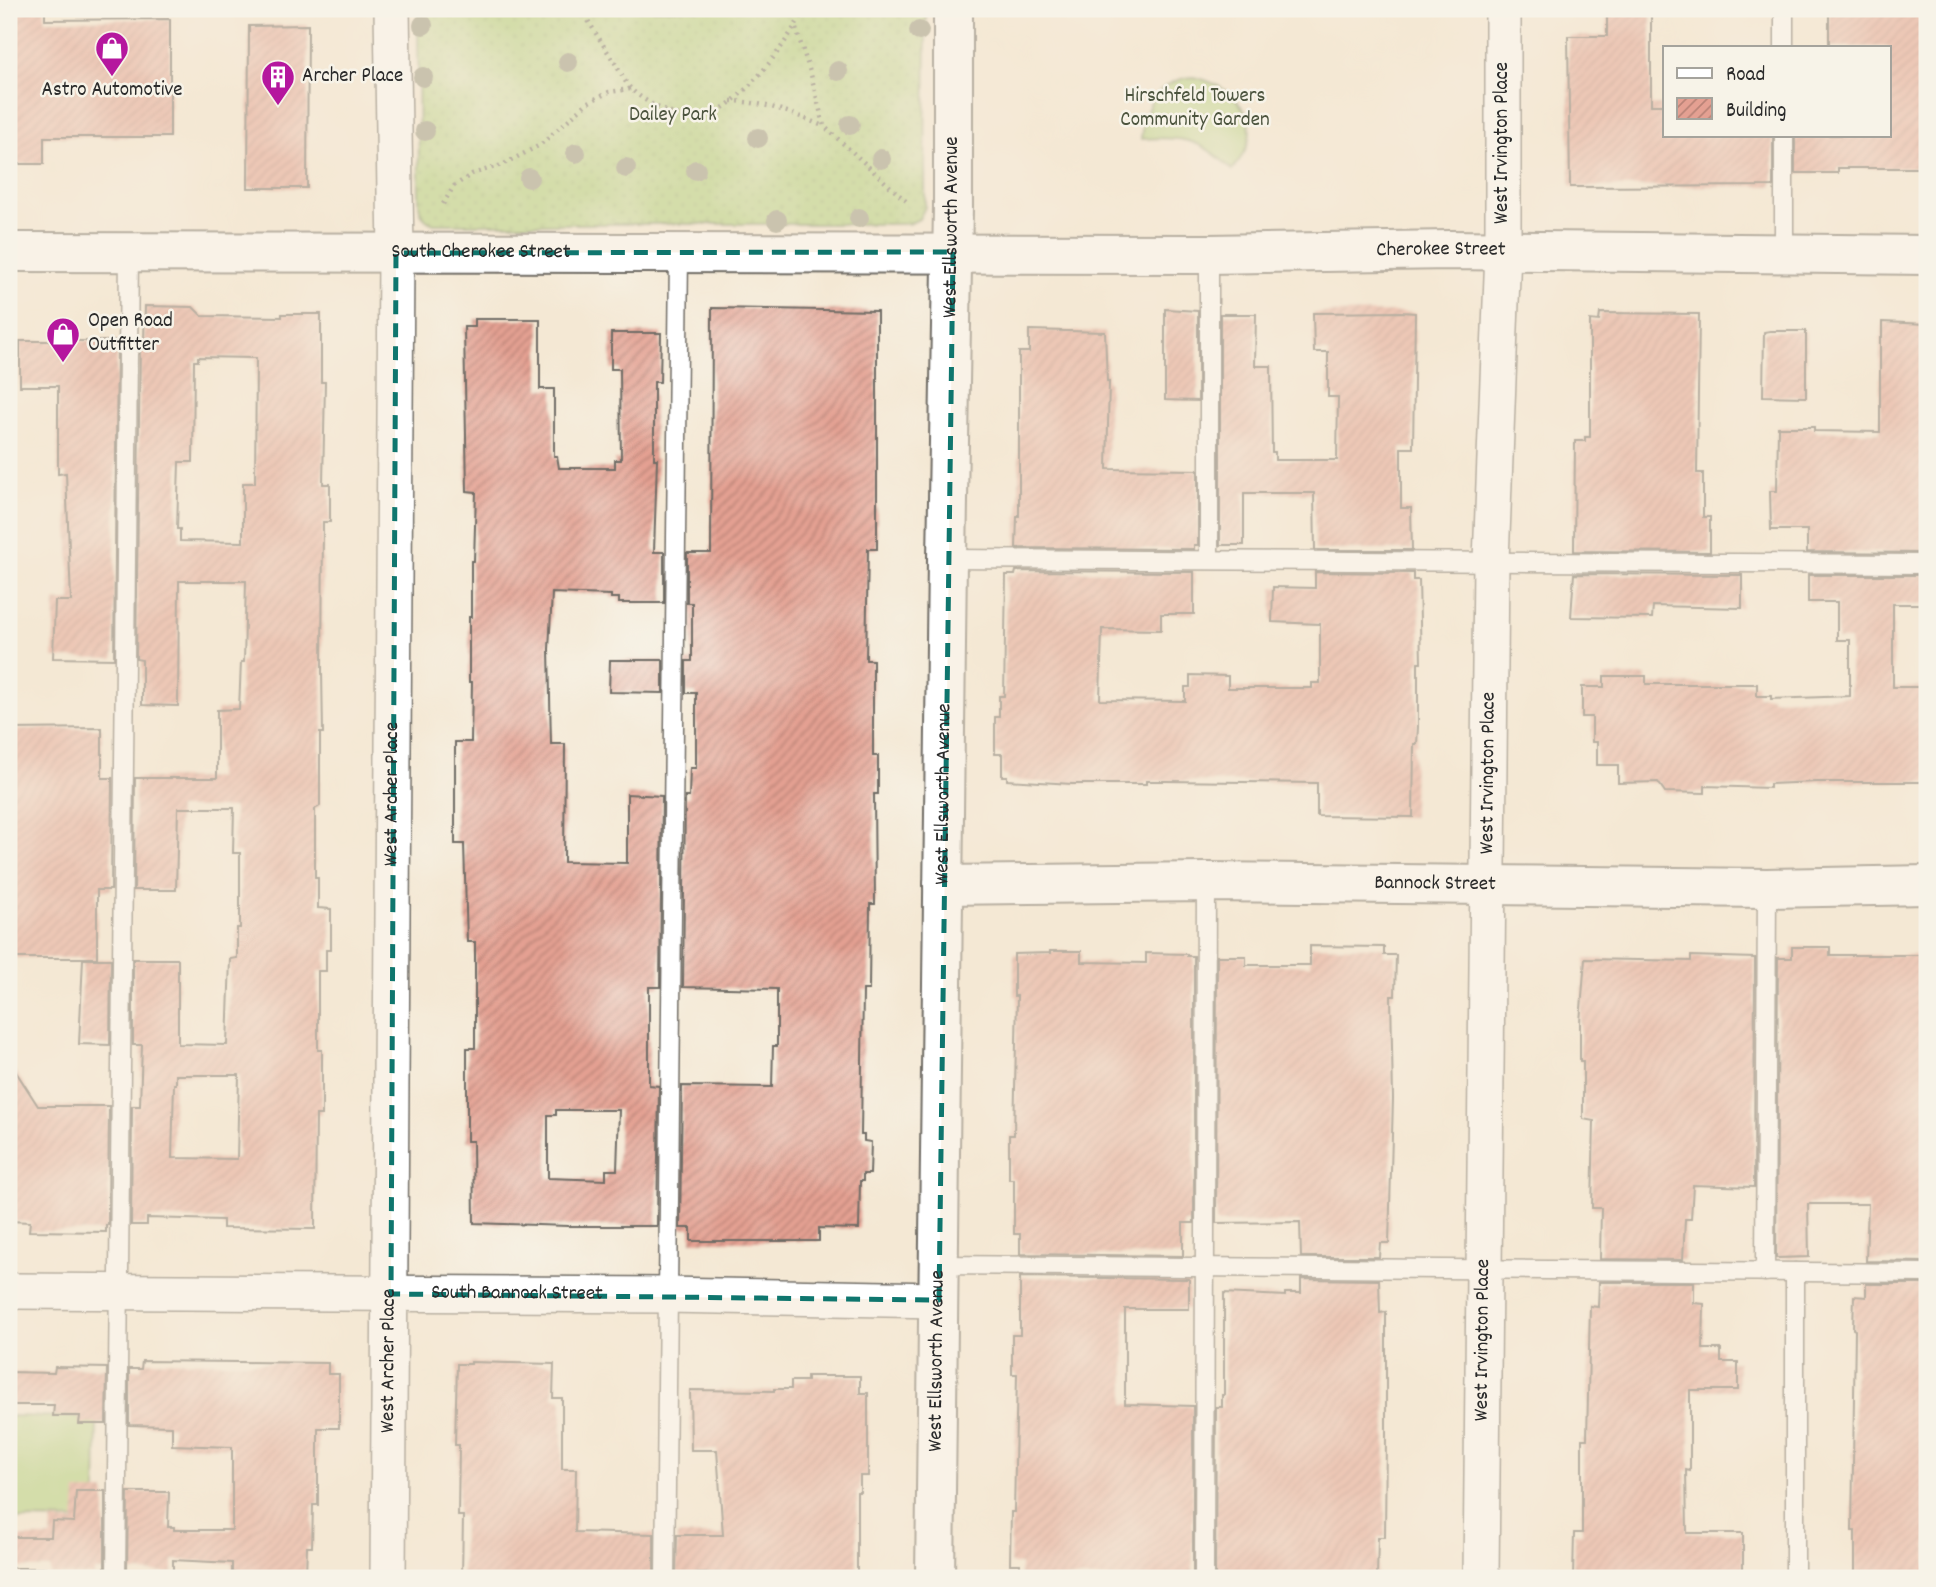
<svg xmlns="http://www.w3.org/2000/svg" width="1936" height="1587" viewBox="0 0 1936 1587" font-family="Dekko,sans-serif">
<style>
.grass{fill:url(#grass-dots);stroke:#6c7e52;stroke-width:2}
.garden{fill:#aed079;stroke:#6c7e52;stroke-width:2}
.building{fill:url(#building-hatch);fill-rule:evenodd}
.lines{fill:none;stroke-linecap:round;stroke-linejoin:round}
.service-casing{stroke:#716d66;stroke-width:21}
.minor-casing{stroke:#716d66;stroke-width:38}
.tertiary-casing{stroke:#716d66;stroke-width:42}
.path{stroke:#716d66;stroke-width:4.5;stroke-dasharray:2 5;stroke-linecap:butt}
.service{stroke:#fff;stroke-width:18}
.minor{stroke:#fff;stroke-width:35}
.tertiary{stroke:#fff;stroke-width:38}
.tree{fill:#989782}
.marked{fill:none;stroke:#0f766e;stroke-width:5;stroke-dasharray:14 9;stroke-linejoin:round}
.labels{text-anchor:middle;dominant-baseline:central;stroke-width:5;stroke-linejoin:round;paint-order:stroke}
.poi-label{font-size:21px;fill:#2b2b2b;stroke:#f7f3e8;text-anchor:start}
.park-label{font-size:21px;fill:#4c543e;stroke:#f7f3e8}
.street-label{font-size:21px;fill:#2b2b2b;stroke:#f7f3e8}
</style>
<defs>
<pattern id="grass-dots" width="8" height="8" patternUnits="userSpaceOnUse" patternTransform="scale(1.75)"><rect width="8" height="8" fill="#aed079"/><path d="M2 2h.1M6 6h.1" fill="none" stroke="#96b369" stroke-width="1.8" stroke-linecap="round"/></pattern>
<pattern id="building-hatch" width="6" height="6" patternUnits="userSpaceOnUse" patternTransform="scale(1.75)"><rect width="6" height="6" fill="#e4a092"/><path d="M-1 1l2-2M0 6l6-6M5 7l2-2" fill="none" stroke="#b98377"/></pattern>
</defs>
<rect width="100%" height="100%" fill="#f7f3e8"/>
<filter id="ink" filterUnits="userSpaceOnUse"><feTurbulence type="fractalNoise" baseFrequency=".0143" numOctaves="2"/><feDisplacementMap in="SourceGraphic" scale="14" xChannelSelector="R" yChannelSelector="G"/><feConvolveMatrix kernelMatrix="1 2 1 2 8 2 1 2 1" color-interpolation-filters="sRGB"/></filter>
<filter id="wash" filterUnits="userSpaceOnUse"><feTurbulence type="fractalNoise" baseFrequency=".00686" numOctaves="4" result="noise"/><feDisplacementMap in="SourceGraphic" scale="28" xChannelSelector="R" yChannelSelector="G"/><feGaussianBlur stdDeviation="1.57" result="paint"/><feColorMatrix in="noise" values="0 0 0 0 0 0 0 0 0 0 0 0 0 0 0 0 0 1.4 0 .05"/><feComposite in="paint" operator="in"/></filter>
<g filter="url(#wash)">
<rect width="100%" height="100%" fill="#f4e8d4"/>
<!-- grass -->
<path class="grass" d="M418,9h508l-1,198 -6,12 -10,5h-475c-10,-3 -14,-10 -15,-20z"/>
<!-- garden -->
<g class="garden">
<path d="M1193,77c31,5 67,34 54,69 -3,9 -9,16 -15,24 -30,-31 -49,-34 -91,-31 3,-33 17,-59 52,-62z"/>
<polygon points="9,1416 97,1417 96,1520 9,1519"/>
</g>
<g id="blocks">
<!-- building -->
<g class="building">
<polygon points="9,9 45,9 45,20 170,19 170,137 44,137 44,164 9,164"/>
<polygon points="1607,9 1651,9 1651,105 1665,105 1665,135 1773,135 1773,186 1570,187 1568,36 1607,36"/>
<polygon points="1829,9 1927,9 1927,168 1838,168 1838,173 1795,173 1795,135 1889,135 1889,47 1829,47"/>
<polygon points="308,25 307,188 248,188 249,26"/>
<path d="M145,306l48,1 9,9 80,1v-3h39v68h4l-2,102h7v38h-7l-1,149 1,62h-3v73l-5,3v69h3v30l13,1v41h-5v21h-8v79h4v65h-6l-1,114 -92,-1v-8l-76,-2v7h-16l1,-119h8l2,-61h-9v-86h45v85l49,1 3,-86 7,-1v-30h3v-75h-7l1,-45h-56l-2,82h-42l1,-112h82v-68l22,-1 2,-47h3l2,-81h-67l-1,125 -36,-1v-45l-6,-1 4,-318h4zM198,357l58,1 -1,125h-12v59l-63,-1v-12h-3l2,-67h14l1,-101h4zM176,1075h63l-2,84 -65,-1 2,-74h2z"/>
<polygon points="712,308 877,311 877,549 868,549 866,660 873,660 873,756 878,756 878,794 874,794 875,904 870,904 869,990 863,990 861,1135 864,1135 864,1141 871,1142 870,1174 863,1174 863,1181 860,1181 859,1229 819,1228 819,1241 691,1241 691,1228 680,1228 682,1086 772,1087 773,1046 777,1046 777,989 683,987 685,797 689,797 690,768 696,768 696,693 686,693 686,661 692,661 692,603 687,603 687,553 711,553"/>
<polygon points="1165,309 1198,311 1198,401 1165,400"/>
<polygon points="1401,312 1415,313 1413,448 1401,448 1401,508 1411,508 1412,550 1315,550 1314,493 1244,493 1244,545 1220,545 1220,314 1256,314 1255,366 1271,366 1272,452 1275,452 1275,460 1337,460 1338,397 1328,397 1328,352 1314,352 1313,313"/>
<polygon points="1600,313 1699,314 1697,473 1703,473 1703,517 1710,517 1710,552 1574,551 1575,441 1585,441 1585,437 1590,437 1590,320 1599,321"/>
<path d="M475,319h65v70h14v67h3l2,12h56v-8h6l-1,-91h-9v-36h50l-1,49h-6v77h3l-3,93h10v51h-45v-5h-8v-3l-59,-2 -3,56 2,95h14l-1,118 63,1v-69l35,2 -2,191h-11v98l10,1 -2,140h-89l-94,-3 -1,-82h-6v-93h8v-106h-8l-3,-98h-9v-102h16l1,-60h-3v-65h2v-56h3l2,-69 -9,-1 -3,-164h11zM556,1110h63l-2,60h-11v10l-58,-2v-63h8z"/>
<polygon points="1882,322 1927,324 1927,553 1807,552 1807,530 1771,530 1770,491 1777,491 1778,427 1814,427 1814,431 1880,432 1880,337 1882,337"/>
<polygon points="1029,330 1105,332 1107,381 1109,381 1107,469 1198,470 1198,545 1194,545 1194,549 1016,548 1017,516 1019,516 1019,352 1029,352"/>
<polygon points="1770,331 1806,331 1806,397 1763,396 1764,332"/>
<polygon points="20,341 117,341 114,659 53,658 55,601 71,601 66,473 58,474 58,386 20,386"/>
<polygon points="1016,571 1194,572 1194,614 1161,614 1161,630 1102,629 1100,700 1185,701 1185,687 1190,687 1190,675 1228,676 1228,688 1312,688 1312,683 1320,683 1320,624 1272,622 1273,587 1315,588 1315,572 1413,573 1413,580 1419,580 1421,663 1418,663 1418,727 1417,744 1414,744 1413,817 1317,816 1317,783 1166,781 1146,781 1146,784 1072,784 1007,780 1007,776 1002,776 1002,754 995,754 995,717 999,717 999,696 1004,696 1006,575 1015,575"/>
<polygon points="1574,574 1742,575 1742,608 1653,606 1652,618 1571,617"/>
<polygon points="1808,575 1927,575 1927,604 1893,604 1893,687 1927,687 1927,782 1816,782 1770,784 1770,788 1705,786 1705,793 1665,792 1658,782 1618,783 1618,765 1597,765 1597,742 1592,742 1592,717 1582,717 1582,687 1604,687 1604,676 1646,676 1646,684 1757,684 1757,696 1771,696 1771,699 1850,696 1850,640 1837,640 1837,602 1808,602"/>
<polygon points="610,660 663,660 663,693 609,692"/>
<polygon points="102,728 102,778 112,778 111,890 97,890 97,958 9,958 9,729"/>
<polygon points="1310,946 1384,947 1384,955 1396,955 1395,996 1391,996 1393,1099 1389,1243 1380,1243 1379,1257 1301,1257 1300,1222 1216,1223 1217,956 1246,956 1246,965 1310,965"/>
<polygon points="1792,947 1830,947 1830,955 1927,955 1927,1262 1866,1261 1868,1204 1808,1204 1809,1257 1776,1258 1778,958 1792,958"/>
<polygon points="1050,951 1081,951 1081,962 1146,963 1146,953 1187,954 1187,956 1194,956 1194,1223 1183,1223 1183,1256 1020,1254 1020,1234 1014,1234 1014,1179 1009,1179 1009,1135 1014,1135 1017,996 1014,996 1014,954 1050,953"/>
<polygon points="1691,956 1755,958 1754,1187 1693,1185 1691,1219 1685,1219 1683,1260 1600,1259 1601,1208 1592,1208 1594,1121 1583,1119 1583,1061 1580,1061 1580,1022 1585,959 1691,961"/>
<polygon points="83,959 111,959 110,1045 79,1044"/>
<polygon points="9,1061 38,1106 109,1106 108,1225 106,1225 106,1232 29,1231 30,1222 9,1221"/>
<polygon points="1020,1277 1189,1279 1189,1309 1125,1309 1125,1404 1193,1406 1193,1578 1020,1578 1020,1564 1010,1564 1011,1512 1014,1512 1017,1374 1012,1374 1012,1335 1020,1335"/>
<polygon points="1301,1279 1379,1280 1380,1313 1386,1312 1386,1436 1385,1537 1378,1537 1377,1578 1215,1578 1216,1407 1222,1407 1222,1395 1224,1395 1224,1293 1285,1296 1285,1293 1301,1293"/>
<polygon points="1599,1282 1694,1282 1694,1303 1704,1304 1703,1349 1721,1349 1721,1362 1738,1362 1738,1390 1690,1390 1690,1471 1686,1470 1687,1533 1743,1533 1743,1578 1573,1578 1574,1533 1582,1533 1582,1439 1587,1439 1590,1306 1598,1307"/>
<polygon points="1866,1284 1927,1284 1927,1578 1855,1578 1855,1531 1852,1531 1855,1330 1853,1329 1854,1296 1866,1297"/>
<polygon points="142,1361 328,1363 328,1374 339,1374 339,1428 318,1428 318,1505 313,1505 312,1547 307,1547 306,1573 232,1573 232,1563 173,1560 173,1573 127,1572 128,1492 169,1492 168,1527 174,1527 174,1530 232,1530 232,1447 172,1445 172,1426 129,1425 129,1369 141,1369"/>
<polygon points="471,1362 554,1364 553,1398 562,1398 562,1469 576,1469 575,1532 654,1534 654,1574 642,1574 642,1578 462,1578 463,1516 458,1516 459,1445 455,1445 457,1364 471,1364"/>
<polygon points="55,1367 107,1368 106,1424 79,1424 80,1416 53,1416 54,1405 9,1405 9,1372 54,1373"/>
<polygon points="807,1376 860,1376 860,1393 868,1393 868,1476 860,1476 860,1492 857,1492 857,1578 761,1578 761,1573 676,1574 677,1535 723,1535 717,1450 691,1450 690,1390 774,1391 774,1389 791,1389 791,1381 807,1381"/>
<polygon points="76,1491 105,1491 105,1571 94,1571 94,1576 50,1575 50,1568 9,1568 9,1537 51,1537 52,1521 74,1522"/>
</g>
</g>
</g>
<g filter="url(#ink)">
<use href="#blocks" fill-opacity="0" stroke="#716d66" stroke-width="2"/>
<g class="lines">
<!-- service casing -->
<g class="service-casing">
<g id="service">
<polyline points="1784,9 1784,47"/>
<polyline points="1784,135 1784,252"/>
<polyline points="1209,254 1209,559"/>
<polyline points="947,559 1927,564"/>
<polyline points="939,1265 1927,1273"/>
<polyline points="1765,1272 1767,888"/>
<polyline points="1795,1272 1795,1578"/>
<polyline points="116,1578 129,253"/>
<polyline points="665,1578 679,253"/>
<polyline points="1204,1578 1206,882"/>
</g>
</g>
<!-- minor casing -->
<g class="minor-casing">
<g id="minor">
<path id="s1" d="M9,1291l657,4 273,5"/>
<path id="s2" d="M388,1578l8,-1325 -4,-244"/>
<path id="s3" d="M1481,1578l10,-1017 12,-310v-242"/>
</g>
</g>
<!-- tertiary casing -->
<g class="tertiary-casing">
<g id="tertiary">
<path id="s4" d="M9,252l1200,2 241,-4 477,5"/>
<path id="s5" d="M943,885l263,-3 561,6 160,-3"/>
<path id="s6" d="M935,1578l12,-1019 6,-352v-198"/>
</g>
</g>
<!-- path -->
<g class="path">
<path d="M581,9c11,18 22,36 34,54 5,8 10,20 17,27 14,13 48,31 68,28 38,-7 89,-76 104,-109"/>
<polyline points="796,29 811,75 824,126 907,202"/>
<path d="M731,101c34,1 61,12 92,25"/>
<polyline points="443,204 454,186 472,174 502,165 540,145 587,103 609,92 631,89"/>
</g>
<!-- service -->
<use href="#service" class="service"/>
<!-- minor -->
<use href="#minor" class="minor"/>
<!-- tertiary -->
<use href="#tertiary" class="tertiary"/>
</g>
<!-- trees -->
<g class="tree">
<circle cx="423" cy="25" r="10"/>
<circle cx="919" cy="31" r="10"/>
<circle cx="568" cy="62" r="10"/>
<circle cx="838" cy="71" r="10"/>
<circle cx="423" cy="77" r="10"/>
<circle cx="850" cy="125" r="10"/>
<circle cx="425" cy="131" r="10"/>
<circle cx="758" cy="138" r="10"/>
<circle cx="576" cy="153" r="10"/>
<circle cx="881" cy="159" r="10"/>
<circle cx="626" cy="168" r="10"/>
<circle cx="696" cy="170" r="10"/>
<circle cx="529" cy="178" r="10"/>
<circle cx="859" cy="218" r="10"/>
<circle cx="777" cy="220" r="10"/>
</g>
</g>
<!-- marked area -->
<path d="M0 0H1936V1587H0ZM953,252l-14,1048 -548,-6 5,-1041z" fill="#f4e8d4" fill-opacity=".55" fill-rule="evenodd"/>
<path class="marked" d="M953,252l-14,1048 -548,-6 5,-1041z"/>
<!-- icons -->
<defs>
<g id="shop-pin" transform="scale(1.75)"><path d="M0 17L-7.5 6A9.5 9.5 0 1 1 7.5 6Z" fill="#b5179e" stroke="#f7f3e8"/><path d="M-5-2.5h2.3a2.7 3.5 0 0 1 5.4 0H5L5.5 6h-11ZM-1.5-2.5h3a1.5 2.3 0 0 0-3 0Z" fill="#fff"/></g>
<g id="building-pin" transform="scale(1.75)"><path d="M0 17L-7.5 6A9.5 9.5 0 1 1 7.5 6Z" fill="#b5179e" stroke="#f7f3e8"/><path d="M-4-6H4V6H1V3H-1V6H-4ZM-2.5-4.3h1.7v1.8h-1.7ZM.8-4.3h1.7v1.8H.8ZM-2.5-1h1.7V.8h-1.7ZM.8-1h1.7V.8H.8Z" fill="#fff"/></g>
</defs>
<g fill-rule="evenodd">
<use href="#shop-pin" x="112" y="48"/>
<use href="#building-pin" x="278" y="77"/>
<use href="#shop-pin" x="63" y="334"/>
</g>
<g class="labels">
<!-- poi labels -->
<g class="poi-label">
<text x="302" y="77">Archer Place</text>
<text x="112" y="91" text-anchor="middle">Astro Automotive</text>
<text x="88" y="322">Open Road<tspan x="88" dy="24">Outfitter</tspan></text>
</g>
<!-- park labels -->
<g class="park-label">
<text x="1195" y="97">Hirschfeld Towers<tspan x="1195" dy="24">Community Garden</tspan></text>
<text x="673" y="116">Dailey Park</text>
</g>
<!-- street labels -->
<g class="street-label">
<text transform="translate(1503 143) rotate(-90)">West Irvington Place</text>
<text stroke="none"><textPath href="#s6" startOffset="1351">West Ellsworth Avenue</textPath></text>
<text stroke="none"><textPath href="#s4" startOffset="1432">Cherokee Street</textPath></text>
<text stroke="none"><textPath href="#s4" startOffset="472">South Cherokee Street</textPath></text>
<text stroke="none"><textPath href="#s3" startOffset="805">West Irvington Place</textPath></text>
<text stroke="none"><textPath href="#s2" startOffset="784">West Archer Place</textPath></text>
<text stroke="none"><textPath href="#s6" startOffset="784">West Ellsworth Avenue</textPath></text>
<text stroke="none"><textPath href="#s5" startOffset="492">Bannock Street</textPath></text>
<text stroke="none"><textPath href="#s1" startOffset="508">South Bannock Street</textPath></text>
<text stroke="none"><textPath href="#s3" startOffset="238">West Irvington Place</textPath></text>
<text stroke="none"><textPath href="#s2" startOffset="217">West Archer Place</textPath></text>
<text stroke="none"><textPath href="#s6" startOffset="217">West Ellsworth Avenue</textPath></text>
</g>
</g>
<!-- margin -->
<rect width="1936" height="1587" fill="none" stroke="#f7f3e8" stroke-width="35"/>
<!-- legend -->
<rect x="1663" y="46" width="228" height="91" fill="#f7f3e8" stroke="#a5a39c" stroke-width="2"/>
<rect x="1677" y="68" width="35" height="10" fill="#ffffff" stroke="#a5a39c" stroke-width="2"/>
<text x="1726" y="80" font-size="21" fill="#2b2b2b">Road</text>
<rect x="1677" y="98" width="35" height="21" fill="url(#building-hatch)" stroke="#a5a39c" stroke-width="2"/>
<text x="1726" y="116" font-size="21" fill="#2b2b2b">Building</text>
</svg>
